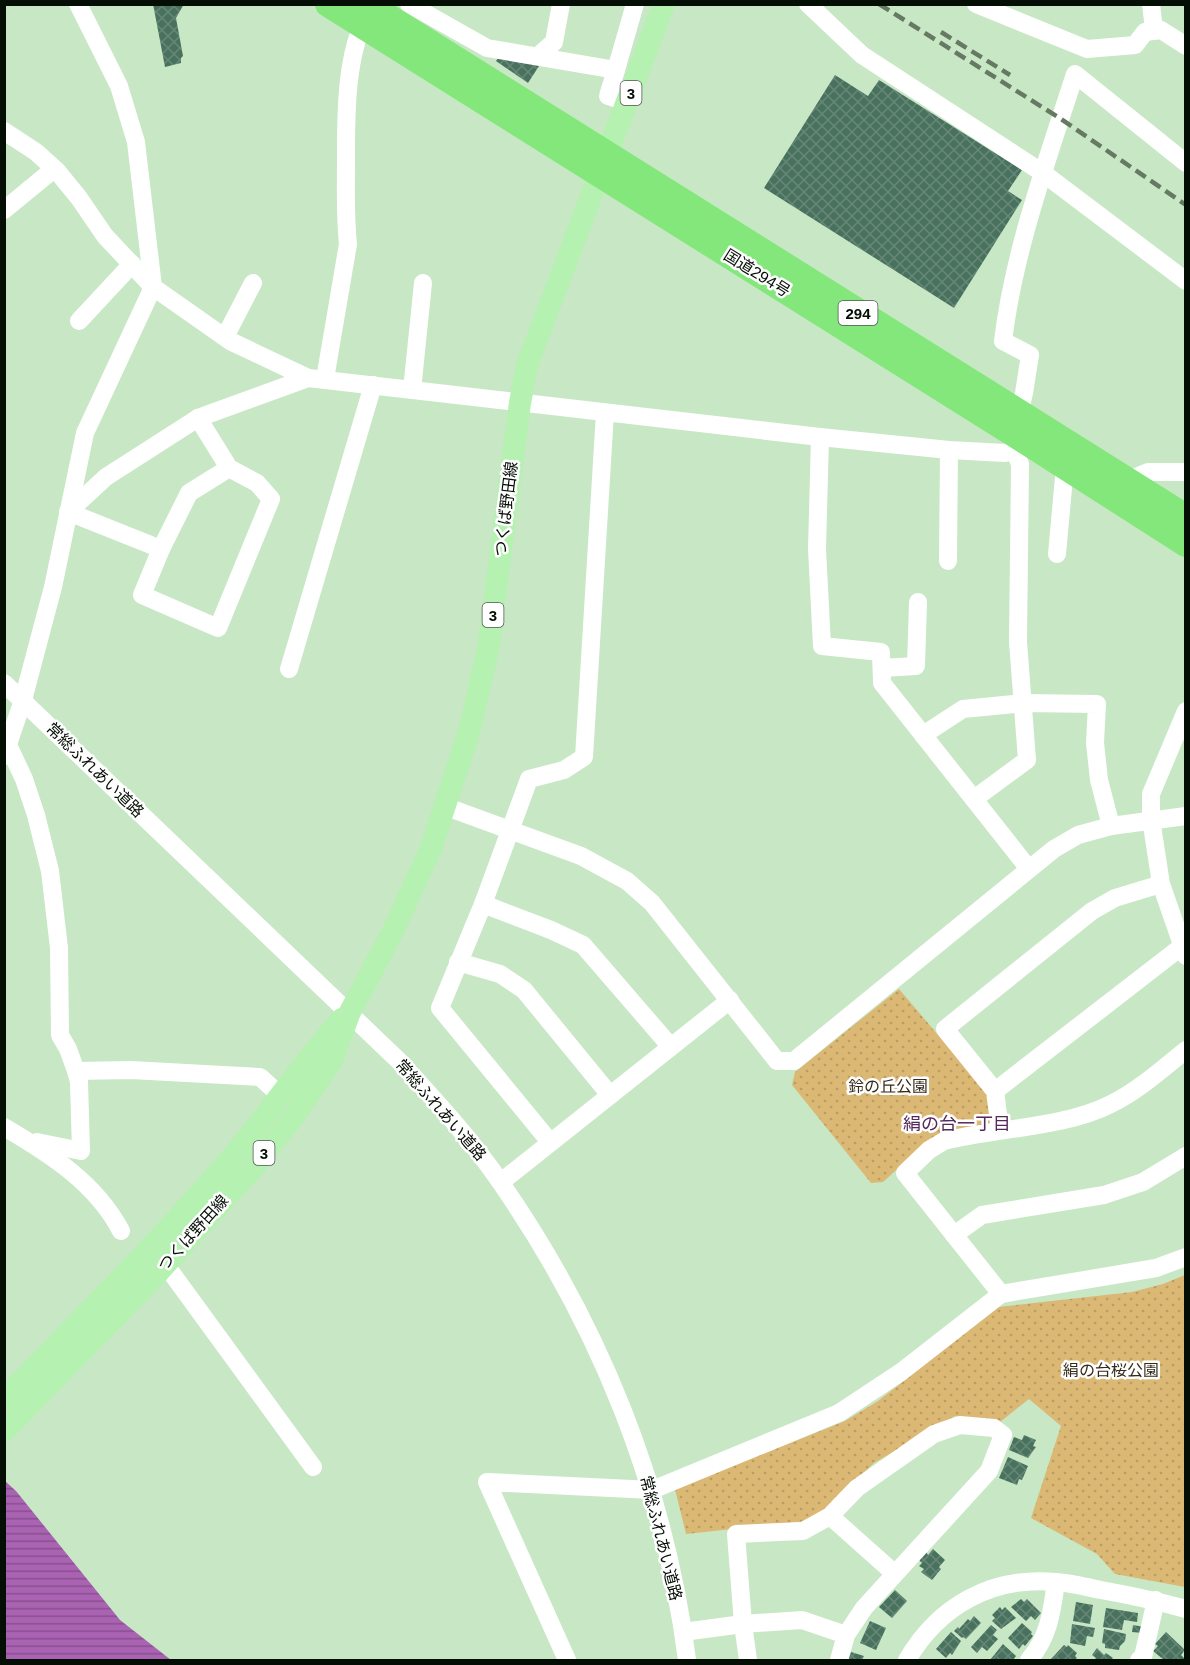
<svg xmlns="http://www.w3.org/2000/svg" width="1190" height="1665" viewBox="0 0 1190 1665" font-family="Helvetica,'Noto Sans JP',sans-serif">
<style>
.grass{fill:url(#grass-dots)}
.water{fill:url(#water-rules)}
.building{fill:url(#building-cross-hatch)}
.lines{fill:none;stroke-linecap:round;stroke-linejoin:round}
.minor{stroke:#fff;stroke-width:18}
.major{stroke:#b5f1b0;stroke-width:22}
.highway{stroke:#83e77b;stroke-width:26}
.rail{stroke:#657963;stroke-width:4.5;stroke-dasharray:12 6;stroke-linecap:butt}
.labels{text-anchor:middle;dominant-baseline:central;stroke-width:5;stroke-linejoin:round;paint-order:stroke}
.shield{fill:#fefefe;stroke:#50564f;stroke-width:1.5}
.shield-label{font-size:15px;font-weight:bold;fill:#050e04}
.street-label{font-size:16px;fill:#050e04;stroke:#fefefe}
.park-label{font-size:16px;fill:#342b18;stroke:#fefefe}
.neighbourhood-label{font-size:18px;fill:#55285b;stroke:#fefefe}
</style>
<defs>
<pattern id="grass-dots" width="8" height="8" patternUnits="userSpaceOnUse" patternTransform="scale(1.5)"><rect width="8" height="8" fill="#dcb875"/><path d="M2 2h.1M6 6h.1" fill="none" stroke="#bb9d64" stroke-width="1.8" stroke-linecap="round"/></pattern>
<pattern id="water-rules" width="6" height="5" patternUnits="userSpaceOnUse" patternTransform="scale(1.5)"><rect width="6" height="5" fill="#a963b2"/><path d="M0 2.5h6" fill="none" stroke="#88508f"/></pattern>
<pattern id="building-cross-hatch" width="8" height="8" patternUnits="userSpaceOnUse" patternTransform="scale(1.5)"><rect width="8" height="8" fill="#48725e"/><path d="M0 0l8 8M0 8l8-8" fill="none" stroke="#688778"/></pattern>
</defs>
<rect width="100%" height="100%" fill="#c8e7c5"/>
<!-- grass -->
<g class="grass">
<polygon points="899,989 989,1095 993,1119 987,1125 916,1152 883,1182 871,1183 792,1085 795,1072"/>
<polygon points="1185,1275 1185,1587 1115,1574 1097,1554 1031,1518 1061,1426 1029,1399 1000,1422 955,1416 874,1463 818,1516 807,1521 686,1534 675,1489 845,1421 878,1401 999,1307 1132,1292 1163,1284"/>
</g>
<!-- water -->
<polygon class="water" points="5,1481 16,1491 120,1620 171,1660 5,1660"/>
<!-- building -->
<g class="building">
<polygon points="153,4 184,4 176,18 183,56 181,58 181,63 165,67"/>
<polygon points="501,54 531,61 539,66 528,83 496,61"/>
<polygon points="835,75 868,96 879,80 1022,170 1008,191 1022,200 954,308 764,188"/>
<polygon points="1024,1435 1036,1440 1033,1446 1036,1447 1028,1458 1009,1450 1014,1437 1022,1440"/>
<polygon points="1008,1457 1028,1466 1022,1480 1019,1479 1017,1485 999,1478"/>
<polygon points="933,1549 945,1560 939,1567 941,1569 932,1580 921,1572 924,1569 919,1566 922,1563 919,1560 926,1552 928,1555"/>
<polygon points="895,1590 907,1601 892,1618 879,1607"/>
<polygon points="1021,1599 1024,1602 1027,1599 1041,1613 1035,1620 1031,1616 1026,1621 1011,1607"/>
<polygon points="1076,1602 1093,1605 1090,1624 1073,1621"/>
<polygon points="1000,1607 1002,1610 1005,1607 1016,1618 1001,1629 992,1621 995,1618 992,1615"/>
<polygon points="1106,1608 1138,1613 1137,1622 1124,1620 1122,1630 1103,1627"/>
<polygon points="974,1616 981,1623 966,1639 963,1637 962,1638 954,1631 958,1627 959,1629 968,1619 970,1621"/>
<polygon points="870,1621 886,1628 876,1650 860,1643"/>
<polygon points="1022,1623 1032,1632 1031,1634 1033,1636 1025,1646 1023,1644 1019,1649 1008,1638"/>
<polygon points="1072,1624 1095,1628 1093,1637 1087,1636 1085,1646 1070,1643"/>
<polygon points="991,1625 997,1630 993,1635 998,1639 987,1651 982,1647 977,1653 971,1647"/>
<polygon points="1133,1625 1144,1627 1143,1633 1132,1632"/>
<polygon points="1104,1629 1126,1634 1125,1641 1120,1646 1119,1650 1105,1648 1105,1644 1102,1643"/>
<polygon points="951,1632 961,1641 952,1655 950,1653 946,1658 936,1649"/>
<polygon points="1166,1632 1185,1650 1181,1655 1186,1660 1164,1660 1153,1651 1158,1646 1155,1644"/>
<polygon points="1003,1644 1016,1656 1013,1660 990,1660"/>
<polygon points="1064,1645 1067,1647 1068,1645 1077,1653 1075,1656 1077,1658 1074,1660 1052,1660 1051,1659"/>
<polygon points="1097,1648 1104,1655 1106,1653 1113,1658 1111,1660 1094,1660 1096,1658 1092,1655"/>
<polygon points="851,1652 864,1656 862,1660 848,1660"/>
</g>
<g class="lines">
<!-- minor -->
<g class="minor">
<polyline points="409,4 487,48 616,70 635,4"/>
<polyline points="808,4 862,55 1043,173 1186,281"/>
<polyline points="976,4 1087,49 1135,45 1145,32 1161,30 1186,46"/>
<polyline points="1151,4 1154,30"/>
<polyline points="538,56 554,42 561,4"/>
<polyline points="616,70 608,96 627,102"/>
<polyline points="4,131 36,152 57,171 79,198 105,236 153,287 230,341 308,378 820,437 949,450 1005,453 1028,443"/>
<polyline points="4,210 54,169"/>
<polyline points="79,321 132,264"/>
<polyline points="225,337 253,283"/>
<path d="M325,379l23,-135c-3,-28 -2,-55 -2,-83 0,-43 -1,-106 21,-145"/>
<polyline points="412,390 423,283"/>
<path d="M1019,414l5,-21 6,-38 -27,-14c11,-91 44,-180 72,-267l111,89"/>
<polyline points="198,418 229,468 257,483 271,499 218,628 142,595 161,549 189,493 229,468"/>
<polyline points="820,437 817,549 822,646 881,652 882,683 1029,869"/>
<polyline points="1126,481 1148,472 1186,472"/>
<polyline points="68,512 106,477 198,418 308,378"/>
<polyline points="68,512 161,549"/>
<polyline points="1057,554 1065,466"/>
<polyline points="948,561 949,450"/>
<polyline points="882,668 916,666 918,602"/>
<polyline points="289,669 373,385"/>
<path d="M4,683l395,378c36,39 72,78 102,122 99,143 164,305 186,477"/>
<polyline points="1186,711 1151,794 1151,819 1161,884 1186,956"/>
<polyline points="923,735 963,709 1024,703 1097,704 1095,743 1099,780 1111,826"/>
<polyline points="9,747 24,779 36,815 50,871 59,948 60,1035 68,1049 76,1071 131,1070 260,1077 281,1096"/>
<polyline points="4,756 23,700 53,587 85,433 153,287 136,142 119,86 78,4"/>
<polyline points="974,799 1027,760 1018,642 1020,464 1014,450"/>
<polyline points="444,806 581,856 627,881 652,903 777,1061 794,1061 1054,849 1078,835 1111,826 1186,816"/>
<polyline points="483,904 551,930 583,945 671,1047"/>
<polyline points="458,962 500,974 524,990 610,1095"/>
<polyline points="995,1091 1181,947"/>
<path d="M4,1127c46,27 92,56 117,104"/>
<polyline points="1000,1130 995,1091 945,1029 1092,911 1115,898 1161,884"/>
<polyline points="37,1142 81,1151 79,1082 76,1071"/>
<polyline points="550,1142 440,1008 483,904 529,779 564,770 584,757 605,413"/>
<polyline points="501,1182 730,1000"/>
<polyline points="954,1235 982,1215 1104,1195 1143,1182 1186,1156"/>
<polyline points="165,1264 313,1467"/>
<path d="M1001,1294l-96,-121 24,-23 15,-9c51,-13 120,-13 167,-37 27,-13 51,-35 75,-54"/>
<polyline points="830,1516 894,1573"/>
<polyline points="683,1632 743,1624 802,1620 846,1635"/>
<polyline points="567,1660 487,1482 652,1490 839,1413 901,1372 1001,1294 1156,1268 1186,1257"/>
<polyline points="748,1660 743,1624 736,1534 803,1531 830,1516 857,1488 934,1434 960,1425 994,1428 1003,1435 989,1471 864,1608 846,1635 839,1660"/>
<path d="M907,1660c32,-54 84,-84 149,-78 15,1 30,5 45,8 28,5 56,11 85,19"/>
<path d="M1029,1660c20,-23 23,-49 27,-78"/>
<polyline points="1139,1660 1143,1657 1156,1600"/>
</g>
<!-- major -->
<g class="major">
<path d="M4,1399c77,-80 156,-158 228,-242 38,-45 70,-94 110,-138"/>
<polyline points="4,1431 153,1278 253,1168 294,1116 331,1062 350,1012 393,931 431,848 469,732 488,650 520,403 527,365 664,4"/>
</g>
<!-- highway -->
<g class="highway">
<polyline points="328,4 1028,443 1186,544"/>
<polyline points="368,4 1186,517"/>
</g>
<!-- rail -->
<g class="rail">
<polyline points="879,4 1061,119 1186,205"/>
<polyline points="941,32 1010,75"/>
</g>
</g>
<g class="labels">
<!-- shield labels -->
<g class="shield">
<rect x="620.5" y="81" width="21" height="24" rx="4.5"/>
<rect x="838.5" y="301" width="39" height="24" rx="4.5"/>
<rect x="482.5" y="603" width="21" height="24" rx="4.5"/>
<rect x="253.5" y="1141" width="21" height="24" rx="4.5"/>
</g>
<g class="shield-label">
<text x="631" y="93">3</text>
<text x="858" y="313">294</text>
<text x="493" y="615">3</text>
<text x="264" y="1153">3</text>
</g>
<!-- street labels -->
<g class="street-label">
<text transform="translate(757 273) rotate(32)">国道294号</text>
<text transform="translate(506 509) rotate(-83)">つくば野田線</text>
<text transform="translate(95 770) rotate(44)">常総ふれあい道路</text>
<text transform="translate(441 1110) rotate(49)">常総ふれあい道路</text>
<text transform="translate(193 1233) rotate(-48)">つくば野田線</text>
<text transform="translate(661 1538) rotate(76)">常総ふれあい道路</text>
</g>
<!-- park labels -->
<g class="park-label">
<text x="888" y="1086">鈴の丘公園</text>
<text x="1111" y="1370">絹の台桜公園</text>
</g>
<!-- neighbourhood labels -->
<g class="neighbourhood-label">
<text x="957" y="1124">絹の台一丁目</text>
</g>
</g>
<!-- border -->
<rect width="1190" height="1665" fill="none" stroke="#050e04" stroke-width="12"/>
</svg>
